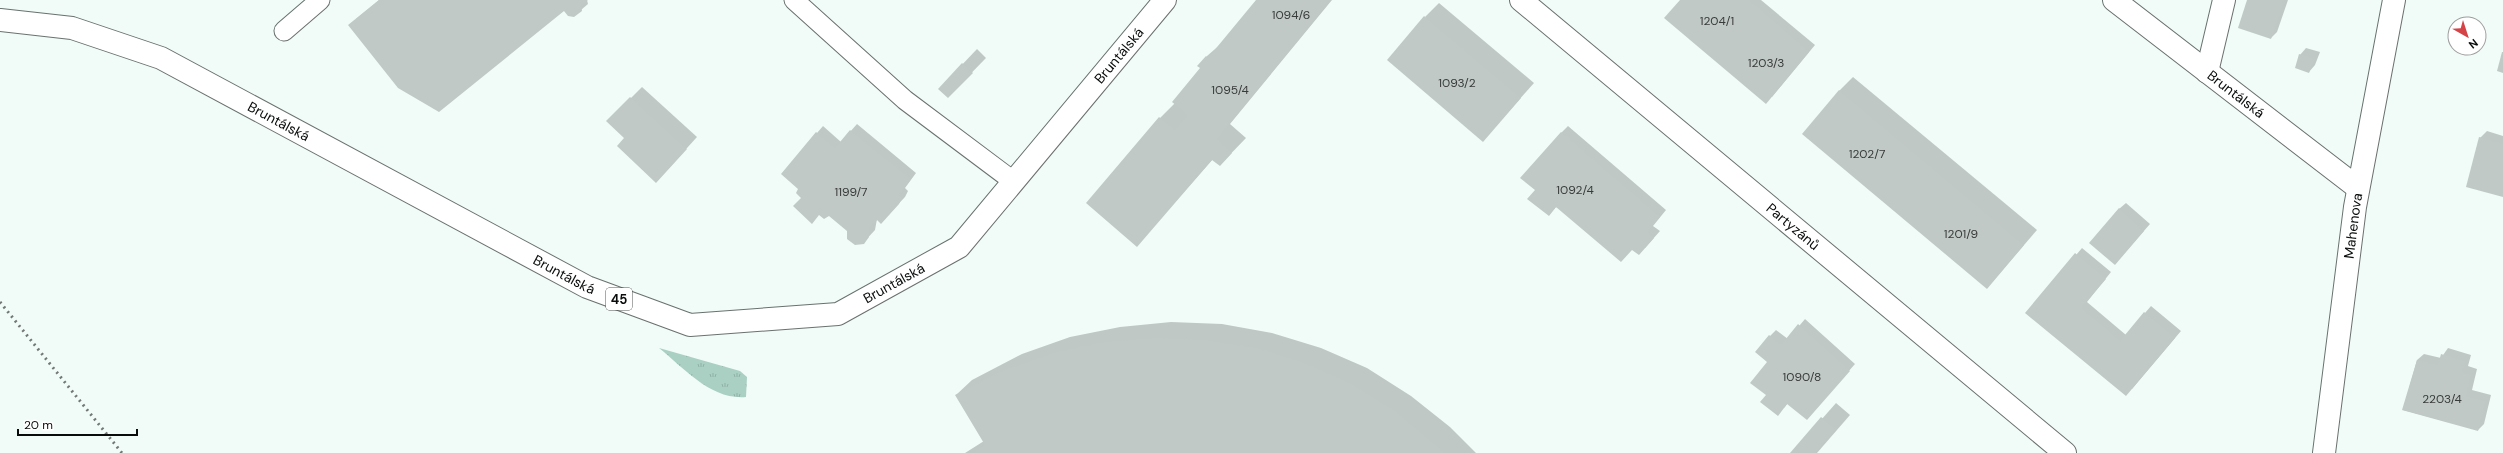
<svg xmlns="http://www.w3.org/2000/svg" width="2503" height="453" viewBox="0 0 2503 453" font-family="'DM Sans',sans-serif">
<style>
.grass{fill:url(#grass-tufts)}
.shadow{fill:#0003}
.building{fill:#c0c9c6}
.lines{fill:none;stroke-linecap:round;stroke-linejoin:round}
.service-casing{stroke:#69716e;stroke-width:21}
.minor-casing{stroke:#69716e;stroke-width:24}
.tertiary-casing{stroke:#69716e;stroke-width:24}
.primary-casing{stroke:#69716e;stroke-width:24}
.service{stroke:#fff;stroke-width:19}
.minor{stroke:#fff;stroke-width:22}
.tertiary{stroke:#fff;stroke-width:22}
.primary{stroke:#fff;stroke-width:22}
.rail{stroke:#727876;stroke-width:3;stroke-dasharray:2 4;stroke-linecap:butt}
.labels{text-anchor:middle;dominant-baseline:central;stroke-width:3.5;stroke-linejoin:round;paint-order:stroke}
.number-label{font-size:12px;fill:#373b3a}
.shield{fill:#fff;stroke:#535554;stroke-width:1}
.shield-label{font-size:13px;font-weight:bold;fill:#090c0b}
.street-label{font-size:14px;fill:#090c0b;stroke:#fff}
</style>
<defs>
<pattern id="grass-tufts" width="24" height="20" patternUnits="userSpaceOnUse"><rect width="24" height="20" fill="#a9d0c3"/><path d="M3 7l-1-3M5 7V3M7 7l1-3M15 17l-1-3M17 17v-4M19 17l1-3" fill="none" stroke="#90b1a6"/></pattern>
</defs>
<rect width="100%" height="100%" fill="#f1fbf7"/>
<!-- grass -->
<path class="grass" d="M659,348l81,23 7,6 -1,20c-35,3 -61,-28 -87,-49z"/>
<!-- shadow -->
<g class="shadow">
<polygon points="379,0 587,0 588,4 581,10 356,19"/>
<polygon points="1258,0 1332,0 1230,124 1246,138 1220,165 1213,159 1137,245 1160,118 1175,103 1202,68 1199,66 1207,56 1222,43"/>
<polygon points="1681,0 1761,0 1815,45 1772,97"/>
<polygon points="2248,0 2288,0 2277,32 2271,38"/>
<polygon points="1439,3 1534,83 1483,140 1425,17"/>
<polygon points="2306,48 2320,52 2315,65 2309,72 2300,55"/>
<polygon points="977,49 986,58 948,97 939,89"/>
<polygon points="1853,77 2037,230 1987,288 1839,91"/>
<polygon points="642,87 697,137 667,170 608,121"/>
<polygon points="857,124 916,173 905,188 908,191 905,197 887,216 877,219 875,230 863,243 829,215 802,198 817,133 823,126 841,142"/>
<polygon points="1568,126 1666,210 1653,226 1660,231 1645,248 1556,207 1549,215 1536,190 1561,133"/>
<polygon points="2487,131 2503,136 2503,196 2480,138"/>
<polygon points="2126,203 2150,224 2121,257 2119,209"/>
<polygon points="2082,248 2111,272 2087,302 2126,335 2151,306 2181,331 2132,389 2027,313"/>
<polygon points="1805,319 1855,364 1813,412 1788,403 1784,408 1768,395 1770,336 1776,330 1788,339"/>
<polygon points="1171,322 1222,324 1272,333 1321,348 1367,368 1411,396 1450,427 1476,453 965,453 984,441 956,395 972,380 1022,354 1070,337 1120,327"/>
<polygon points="2448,348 2471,355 2468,366 2477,369 2472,390 2491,395 2484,424 2478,430 2403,410 2417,360 2424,354 2441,358"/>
<polygon points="1836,403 1850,415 1817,453 1792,453"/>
</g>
<!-- building -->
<g class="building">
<polygon points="379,0 588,0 581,5 582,11 574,17 568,16 564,11 439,112 398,88 348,25"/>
<polygon points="1256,0 1331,0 1217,139 1232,153 1220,166 1212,160 1137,247 1086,203 1159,117 1175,130 1188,115 1172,102 1200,68 1197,66 1206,56 1208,58"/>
<polygon points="1680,0 1749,0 1809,52 1766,104 1664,18"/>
<polygon points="2247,0 2284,0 2271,39 2238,28"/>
<polygon points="1424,16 1521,98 1483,142 1387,60"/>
<polygon points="2502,52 2503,52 2503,73 2497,71"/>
<polygon points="2299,54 2314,59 2309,73 2295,68"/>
<polygon points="962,63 973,73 948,98 938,89"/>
<polygon points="1839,90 2024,245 1987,289 1802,134"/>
<polygon points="630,97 687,149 656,183 617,146 624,138 606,121"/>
<polygon points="850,130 911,179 899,195 902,198 899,204 881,224 877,220 869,229 869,237 864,244 855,245 847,239 847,231 829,216 824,219 819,215 812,224 793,206 801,198 796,193 798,189 781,174 816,132 835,148"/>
<polygon points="1561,132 1660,217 1647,232 1654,238 1639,255 1632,250 1621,262 1556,207 1549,216 1527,199 1535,190 1520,178"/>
<polygon points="2479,137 2503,144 2503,197 2466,187"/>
<polygon points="2119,208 2144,231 2115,265 2089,243"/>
<polygon points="2075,253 2106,279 2081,308 2120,341 2144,312 2175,338 2126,396 2025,313"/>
<polygon points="1798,324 1850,371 1807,420 1787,404 1778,416 1760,402 1766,395 1750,383 1767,362 1755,352 1769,335 1781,345"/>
<polygon points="1155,338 1205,340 1256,348 1305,363 1351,384 1395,411 1445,453 972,453 985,445 955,395 1005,370 1053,353 1104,342"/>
<polygon points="2441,354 2465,362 2462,373 2471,375 2466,396 2486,401 2478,431 2402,410 2417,360 2438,365"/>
<polygon points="1821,417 1836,429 1816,453 1790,453"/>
</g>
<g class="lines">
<!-- service casing -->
<g class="service-casing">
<g id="service">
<polyline points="794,0 905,100 1013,181"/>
<polyline points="284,31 320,0"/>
</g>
</g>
<!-- minor casing -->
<g class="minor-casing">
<g id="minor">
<path id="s1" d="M2114,0l244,188"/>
<polyline points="2207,72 2224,0"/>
<path id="s2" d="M2324,453l31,-246 39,-207"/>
</g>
</g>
<!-- tertiary casing -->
<g class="tertiary-casing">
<g id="tertiary">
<path id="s3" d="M1521,0l544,453"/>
</g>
</g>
<!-- primary casing -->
<g class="primary-casing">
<g id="primary">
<path id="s4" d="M0,20l72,8 89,30 426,229 103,38 148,-11 121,-67 206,-247"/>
</g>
</g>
<!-- service -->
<use href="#service" class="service"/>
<!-- minor -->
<use href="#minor" class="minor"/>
<!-- tertiary -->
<use href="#tertiary" class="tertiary"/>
<!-- primary -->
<use href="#primary" class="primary"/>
<!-- rail -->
<polyline class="rail" points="0,302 122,453"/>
</g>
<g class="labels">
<!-- number labels -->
<g class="number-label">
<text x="1291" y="15">1094/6</text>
<text x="1717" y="21">1204/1</text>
<text x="1766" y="63">1203/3</text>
<text x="1457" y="83">1093/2</text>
<text x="1230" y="90">1095/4</text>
<text x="1867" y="154">1202/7</text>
<text x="1575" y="190">1092/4</text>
<text x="851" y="192">1199/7</text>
<text x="1961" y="234">1201/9</text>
<text x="1802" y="377">1090/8</text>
<text x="2442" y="399">2203/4</text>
</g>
<!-- shield labels -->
<rect class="shield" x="606" y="288" width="26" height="22" rx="3"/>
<g class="shield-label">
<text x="619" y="299">45</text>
</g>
<!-- street labels -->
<g class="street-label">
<text stroke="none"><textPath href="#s4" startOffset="1296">Bruntálská</textPath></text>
<text stroke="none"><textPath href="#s1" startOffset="154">Bruntálská</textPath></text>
<text stroke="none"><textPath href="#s4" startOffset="300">Bruntálská</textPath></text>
<text stroke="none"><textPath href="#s2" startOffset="229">Mahenova</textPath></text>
<text stroke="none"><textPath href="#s3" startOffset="354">Partyzánů</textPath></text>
<text stroke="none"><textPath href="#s4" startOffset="624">Bruntálská</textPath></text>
<text stroke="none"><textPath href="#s4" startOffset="972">Bruntálská</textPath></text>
</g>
</g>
<!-- north arrow -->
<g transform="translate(2467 36) rotate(141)"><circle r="19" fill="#ffffff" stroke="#9d9e9d"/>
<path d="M0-3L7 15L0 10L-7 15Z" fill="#d44447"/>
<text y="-6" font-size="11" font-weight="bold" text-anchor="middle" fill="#090c0b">N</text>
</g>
<!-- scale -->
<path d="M18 429v6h119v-6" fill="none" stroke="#090c0b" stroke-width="2"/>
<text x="24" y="429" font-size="12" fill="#090c0b" stroke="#ffffff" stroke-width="3" paint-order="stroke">20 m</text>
</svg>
